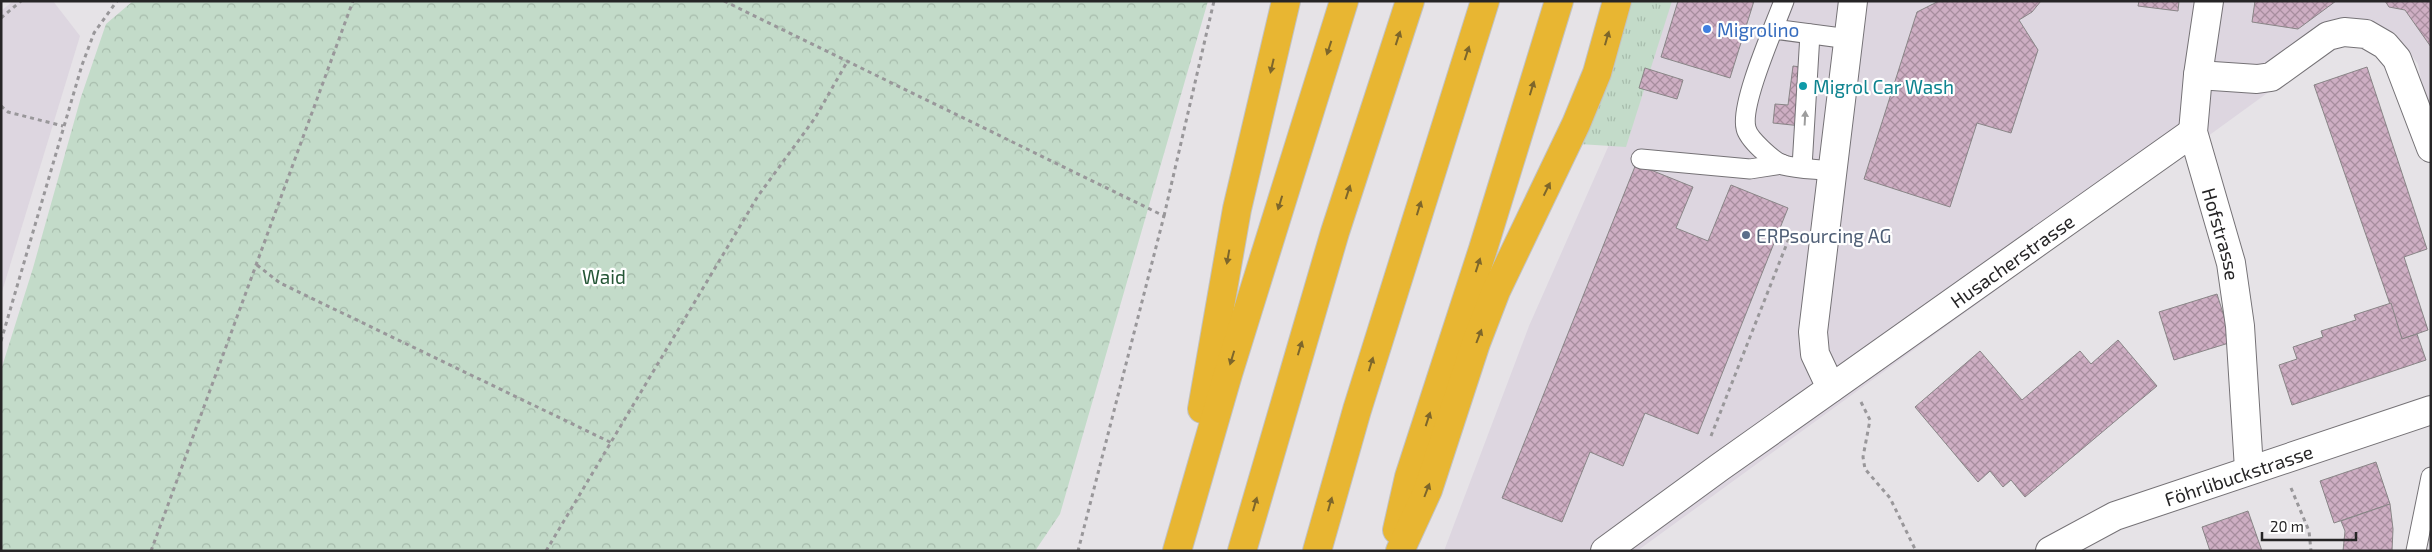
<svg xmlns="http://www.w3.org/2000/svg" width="2432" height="552" viewBox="0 0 2432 552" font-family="'Exo 2',sans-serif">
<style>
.built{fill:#ddd6e0}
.grass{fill:url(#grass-tufts)}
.forest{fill:url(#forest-crowns)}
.building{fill:url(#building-cross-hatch);stroke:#898587}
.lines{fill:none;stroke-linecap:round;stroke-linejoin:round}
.service-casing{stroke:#757276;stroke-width:21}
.minor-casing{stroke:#757276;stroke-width:30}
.motorway-casing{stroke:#c2c2c2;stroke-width:30}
.path{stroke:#99979a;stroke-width:3;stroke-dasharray:4 4;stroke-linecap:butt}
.service{stroke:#fff;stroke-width:19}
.minor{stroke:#fff;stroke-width:28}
.motorway{stroke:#e8b632;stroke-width:28}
.oneway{fill:#7d662b}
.oneway2{fill:#9d9d9d}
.shop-dot{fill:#3f7fe0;stroke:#fff;stroke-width:2}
.culture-dot{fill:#0f9aa8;stroke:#fff;stroke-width:2}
.service-dot{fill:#5c6f8a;stroke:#fff;stroke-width:2}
.labels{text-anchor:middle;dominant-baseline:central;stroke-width:4.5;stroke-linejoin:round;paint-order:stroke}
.shop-label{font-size:19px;fill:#366cbe;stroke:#fff;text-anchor:start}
.culture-label{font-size:19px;fill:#0d838f;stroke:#fff;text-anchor:start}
.street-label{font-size:19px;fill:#262526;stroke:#fff}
.service-label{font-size:19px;fill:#4e5e75;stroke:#fff;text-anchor:start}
.park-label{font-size:19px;fill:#255636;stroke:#fff}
</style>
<defs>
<pattern id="grass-tufts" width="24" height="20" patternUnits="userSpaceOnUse" patternTransform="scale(1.25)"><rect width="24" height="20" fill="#c3dbc9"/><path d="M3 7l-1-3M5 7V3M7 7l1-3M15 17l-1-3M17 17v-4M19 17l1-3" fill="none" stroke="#a7bcac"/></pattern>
<pattern id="forest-crowns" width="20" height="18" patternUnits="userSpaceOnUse" patternTransform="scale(1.25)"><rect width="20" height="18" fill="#c3dbc9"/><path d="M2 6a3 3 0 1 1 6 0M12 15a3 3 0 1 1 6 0" fill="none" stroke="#a7bcac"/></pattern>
<pattern id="building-cross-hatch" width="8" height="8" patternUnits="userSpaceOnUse" patternTransform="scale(1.25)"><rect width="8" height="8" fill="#ceaec3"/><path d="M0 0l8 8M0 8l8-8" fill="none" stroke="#a78d9e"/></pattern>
</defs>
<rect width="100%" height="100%" fill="#e6e3e7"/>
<!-- built -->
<g class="built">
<polygon points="13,1 53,1 80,36 1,295 1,11"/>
<polygon points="1659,1 2431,1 2431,129 2418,64 2395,33 2347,35 1637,551 1444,551 1529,326 1620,120"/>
</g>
<!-- grass -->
<polygon class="grass" points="1630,1 1672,1 1626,147 1579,144"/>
<!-- forest -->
<polygon class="forest" points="133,1 1208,1 1060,514 1035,551 1,551 1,370 33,268 81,97 106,24"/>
<!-- building -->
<g class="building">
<polygon points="1678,1 1754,1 1730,78 1661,57"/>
<polygon points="1939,1 2041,1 2032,12 2019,20 2038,50 2011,133 1977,123 1950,207 1864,179 1917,12"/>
<polygon points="2139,1 2179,1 2178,11 2138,6"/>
<polygon points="2255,1 2336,1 2298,29 2252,22"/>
<polygon points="2385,1 2431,1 2431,47 2405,10 2389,7"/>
<polygon points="1793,66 1817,69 1811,127 1773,123 1775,104 1788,105"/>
<polygon points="2367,67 2427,249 2404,257 2428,330 2402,339 2314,85"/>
<polygon points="1645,68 1683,80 1677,99 1639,88"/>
<polygon points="1636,164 1693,187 1676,228 1708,241 1731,185 1788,208 1698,434 1645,413 1623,466 1590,452 1562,522 1502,498"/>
<polygon points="2217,294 2232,342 2174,360 2159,312"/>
<polygon points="2391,303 2402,339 2417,334 2426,360 2292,405 2279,365 2297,359 2293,347 2323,337 2321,331 2356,320 2354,315"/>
<polygon points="2118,340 2157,386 2025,497 2011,480 2003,487 1990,471 1978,482 1915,407 1980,351 2022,400 2080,351 2091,364"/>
<polygon points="2376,462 2390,504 2334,523 2320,481"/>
<polygon points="2390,504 2393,529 2392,551 2343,551 2345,531 2341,521"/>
<polygon points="2248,511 2262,551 2210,551 2202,527"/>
</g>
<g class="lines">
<!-- service casing -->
<g class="service-casing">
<g id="service">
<path d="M1784,1c-10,27 -44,103 -38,127 2,11 27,33 37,37 15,4 34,4 49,6"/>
<polyline points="1774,29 1849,39"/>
<polyline points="1641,159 1750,169 1782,164"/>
<polyline points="1802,167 1810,34"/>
<polyline points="2416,551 2431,477"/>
</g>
</g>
<!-- minor casing -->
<g class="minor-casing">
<g id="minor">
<path id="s1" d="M2209,1l-11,74 -5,57 38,131 9,63 9,143"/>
<polyline points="2198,75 2257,79 2271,77 2328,36 2344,32 2366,34 2385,45 2397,59 2431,148"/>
<polyline points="1831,388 1815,354 1813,332 1853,1"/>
<path id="s2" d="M1605,551l115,-84 473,-335"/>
<path id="s3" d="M2050,551l65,-35 316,-106"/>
</g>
</g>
<!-- motorway casing -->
<g class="motorway-casing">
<g id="motorway">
<polyline points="1202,409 1237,209 1286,1"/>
<polyline points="1397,530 1409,477 1483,249 1559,1"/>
<polyline points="1177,551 1228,374 1344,1"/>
<polyline points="1242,551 1335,232 1410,1"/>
<polyline points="1317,551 1357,410 1485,1"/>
<polyline points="1400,551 1428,490 1476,343 1496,291 1576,124 1597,73 1617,1"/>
</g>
</g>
<!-- path -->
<g class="path">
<polyline points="724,1 1164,216 1078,551"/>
<polyline points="1,18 21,1"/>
<polyline points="1,106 8,112 63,126"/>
<polyline points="1164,216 1214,1"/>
<polyline points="257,265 280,283 612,443"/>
<polyline points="1,341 82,65 94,33 117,1"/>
<polyline points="1861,402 1870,420 1863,457 1865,469 1890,498 1916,551"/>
<polyline points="1711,436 1793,228"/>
<polyline points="2291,488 2309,531 2311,551"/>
<polyline points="151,551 353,1"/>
<polyline points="546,551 758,196 815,118 847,62"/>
</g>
<!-- service -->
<use href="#service" class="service"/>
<!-- minor -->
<use href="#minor" class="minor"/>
<!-- motorway -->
<use href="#motorway" class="motorway"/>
</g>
<!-- one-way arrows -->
<defs><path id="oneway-solid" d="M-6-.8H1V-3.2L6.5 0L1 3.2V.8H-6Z" transform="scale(1.25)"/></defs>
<g class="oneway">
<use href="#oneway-solid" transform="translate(1398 38) rotate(-72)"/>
<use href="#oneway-solid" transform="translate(1607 38) rotate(-74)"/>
<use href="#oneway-solid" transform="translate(1329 48) rotate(108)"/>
<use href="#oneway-solid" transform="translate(1467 53) rotate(-72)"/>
<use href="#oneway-solid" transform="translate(1272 66) rotate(103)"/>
<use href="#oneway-solid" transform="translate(1532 88) rotate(-73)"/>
<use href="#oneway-solid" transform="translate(1547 189) rotate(-64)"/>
<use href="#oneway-solid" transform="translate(1348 192) rotate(-72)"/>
<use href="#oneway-solid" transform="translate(1280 203) rotate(107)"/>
<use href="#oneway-solid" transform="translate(1419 208) rotate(-73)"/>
<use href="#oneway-solid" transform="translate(1228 257) rotate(100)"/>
<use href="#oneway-solid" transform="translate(1478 265) rotate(-72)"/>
<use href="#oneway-solid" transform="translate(1479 336) rotate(-69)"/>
<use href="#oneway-solid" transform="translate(1300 348) rotate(-73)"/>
<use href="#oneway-solid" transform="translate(1232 358) rotate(107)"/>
<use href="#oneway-solid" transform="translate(1371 364) rotate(-73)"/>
<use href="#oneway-solid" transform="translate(1428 419) rotate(-72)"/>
<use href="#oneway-solid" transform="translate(1427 490) rotate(-69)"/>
<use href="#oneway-solid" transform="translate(1255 504) rotate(-74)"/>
<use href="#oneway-solid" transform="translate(1330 504) rotate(-74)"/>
</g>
<use class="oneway2" href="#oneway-solid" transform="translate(1805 118) rotate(-87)"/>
<!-- markers -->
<circle class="shop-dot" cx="1707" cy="29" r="5"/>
<circle class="culture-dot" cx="1803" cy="86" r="5"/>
<circle class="service-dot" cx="1746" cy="235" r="5"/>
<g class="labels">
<!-- shop labels -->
<g class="shop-label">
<text x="1717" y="29">Migrolino</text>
</g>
<!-- culture labels -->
<g class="culture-label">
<text x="1813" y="86">Migrol Car Wash</text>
</g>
<!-- street labels -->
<g class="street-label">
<text stroke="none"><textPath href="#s1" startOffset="238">Hofstrasse</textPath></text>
<text stroke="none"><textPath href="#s2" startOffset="500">Husacherstrasse</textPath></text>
<text stroke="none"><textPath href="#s3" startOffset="204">Föhrlibuckstrasse</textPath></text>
</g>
<!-- service labels -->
<g class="service-label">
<text x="1756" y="235">ERPsourcing AG</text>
</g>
<!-- park labels -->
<g class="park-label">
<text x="604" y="276">Waid</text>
</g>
</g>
<!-- border -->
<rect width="2432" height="552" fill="none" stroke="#262526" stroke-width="5"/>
<!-- scale -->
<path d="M2262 532v8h94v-8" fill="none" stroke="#262526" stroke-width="2.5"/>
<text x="2270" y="532" font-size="15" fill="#262526" stroke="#ffffff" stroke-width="4" paint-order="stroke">20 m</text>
</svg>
